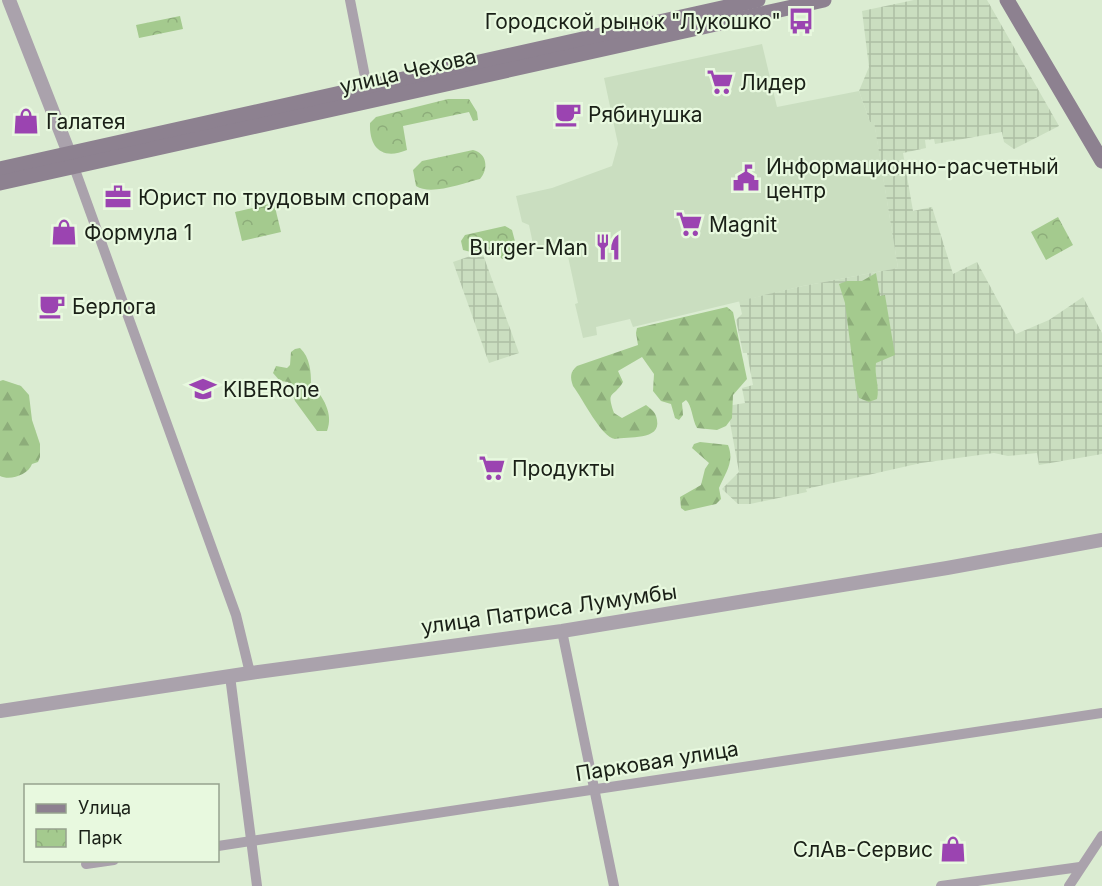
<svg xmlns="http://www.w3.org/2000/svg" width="1102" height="886" viewBox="0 0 1102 886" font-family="Inter,sans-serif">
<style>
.built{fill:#cadec0}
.industrial{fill:url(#industrial-grid)}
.forest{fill:url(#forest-firs)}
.park{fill:url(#park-crowns)}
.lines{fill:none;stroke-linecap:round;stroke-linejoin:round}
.minor{stroke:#aaa2ac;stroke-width:10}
.tertiary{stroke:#aaa2ac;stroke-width:14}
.secondary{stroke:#8d8190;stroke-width:15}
.labels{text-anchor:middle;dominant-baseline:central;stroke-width:4.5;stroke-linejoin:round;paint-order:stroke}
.poi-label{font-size:21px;fill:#1a2017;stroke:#e8f9df;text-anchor:start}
.street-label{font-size:21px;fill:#1a2017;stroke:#e8f9df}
</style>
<defs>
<pattern id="industrial-grid" width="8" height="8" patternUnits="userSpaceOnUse" patternTransform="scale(1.5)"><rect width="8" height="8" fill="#cadec0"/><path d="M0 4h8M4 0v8" fill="none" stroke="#adbea4"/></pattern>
<pattern id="forest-firs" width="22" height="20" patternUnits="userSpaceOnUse" patternTransform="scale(1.5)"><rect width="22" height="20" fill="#a4ca8e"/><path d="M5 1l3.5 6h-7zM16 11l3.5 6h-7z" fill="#8dad7a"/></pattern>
<pattern id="park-crowns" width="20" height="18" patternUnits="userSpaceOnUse" patternTransform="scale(1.5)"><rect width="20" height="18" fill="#a4ca8e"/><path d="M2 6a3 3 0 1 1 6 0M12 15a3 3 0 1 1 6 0" fill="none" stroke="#8dad7a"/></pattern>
</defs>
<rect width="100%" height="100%" fill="#dbecd2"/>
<!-- built -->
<polygon class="built" points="762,44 777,107 859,91 870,122 874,121 898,268 803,286 633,327 630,319 596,327 597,335 583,338 575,304 578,303 566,247 548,250 533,244 529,225 522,222 516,196 552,188 612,166 618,144 604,78"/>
<!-- industrial -->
<g class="industrial">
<polygon points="914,0 987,0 1059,126 1014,149 1004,142 1002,132 935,144 934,139 925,140 926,148 903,153 913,211 932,207 953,274 977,262 1016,334 1049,320 1083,297 1102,333 1102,454 1039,465 1037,453 1008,456 994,453 921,463 806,489 807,492 750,504 738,504 722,489 739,472 727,406 745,403 742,388 753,385 747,353 743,353 736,320 742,314 739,301 803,286 898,268 874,122 870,122 859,91 869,67 862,11"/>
<polygon points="482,252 519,353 489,363 453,262"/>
</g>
<!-- forest -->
<g class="forest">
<path d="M876,273l4,23 5,-1 10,60 -19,8c-2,12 4,24 1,36l-8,3 -10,-4 -3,-9 -11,-86 -6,-19 8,-3h15z"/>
<path d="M727,307l6,5 14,67 -14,16 -1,23 -6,8 -9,4 -20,-2c-5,-9 -5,-23 -11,-28l-4,3 1,12 -4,5 -4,-2 -4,-14 -10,-3 -8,-10 1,-17 -12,-17 -24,14 5,11c-10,17 -17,7 -9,31l8,5 24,-13c5,4 10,7 11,15 4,21 -29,16 -42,19 -14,-2 -32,-40 -42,-53 -3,-9 -3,-14 4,-20l61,-21 -2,-12 1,-5z"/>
<path d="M300,348c10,9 11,24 11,36 12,12 23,30 16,47h-10l-22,-30 -7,-19 -8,-1 -7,-8 3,-7 11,2 3,-3 1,-13 4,-3z"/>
<path d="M3,380l18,6 8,9 3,25 8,24v13l-2,5 -6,2c-4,11 -22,17 -32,12v-95z"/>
<path d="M700,442l28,3c7,17 -3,28 -9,43l2,11 -5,5 -31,7 -4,-3 -1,-11 21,-12 4,-16 4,-6 -17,-15 2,-4z"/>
</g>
<!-- park -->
<g class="park">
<polygon points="180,16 183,29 139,38 136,25"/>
<path d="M448,99h21l8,13 1,8 -5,1 -4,-9 -66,14 4,24c-24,10 -38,-1 -37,-27l6,-6z"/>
<path d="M473,150c14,3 16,19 7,29 -17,4 -49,17 -64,7l-3,-16 9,-9z"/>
<polygon points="274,203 281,232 242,241 235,212"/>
<polygon points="1058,217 1073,245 1046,260 1031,232"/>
<polygon points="505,226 512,230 517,249 515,257 509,260 502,259 495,250 471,252 463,250 461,241 465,235"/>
</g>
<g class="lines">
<!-- minor -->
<g class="minor">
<polyline points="350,0 367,87"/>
<polyline points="74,167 236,615 250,673"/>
<polyline points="562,631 614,886"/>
<polyline points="230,676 257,886"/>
<polyline points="218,846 1102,713"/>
<polyline points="86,864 114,860"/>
<polyline points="941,886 1080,867"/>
<polyline points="1069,886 1102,836"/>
</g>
<!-- tertiary -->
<g class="tertiary">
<polyline points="9,0 69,153"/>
<polyline points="0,711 250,673 562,631 947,568 1102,540"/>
</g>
<!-- secondary -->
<g class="secondary">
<polyline points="1007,0 1102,161"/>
<polyline points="0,169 758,0"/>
<polyline points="0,183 824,0"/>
</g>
</g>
<!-- icons -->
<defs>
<g id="bus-bare" transform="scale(2.07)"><path d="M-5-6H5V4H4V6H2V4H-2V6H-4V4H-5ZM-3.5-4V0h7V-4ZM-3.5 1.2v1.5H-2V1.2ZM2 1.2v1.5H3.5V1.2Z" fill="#9b44b1" stroke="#e8f9df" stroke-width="2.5" paint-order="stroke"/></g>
<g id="supermarket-bare" transform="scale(2.07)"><path d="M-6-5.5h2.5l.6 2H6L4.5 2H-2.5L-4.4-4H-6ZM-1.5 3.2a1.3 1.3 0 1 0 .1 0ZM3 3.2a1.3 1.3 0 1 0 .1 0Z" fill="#9b44b1" stroke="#e8f9df" stroke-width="2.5" paint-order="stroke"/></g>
<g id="cafe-bare" transform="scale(2.07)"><path d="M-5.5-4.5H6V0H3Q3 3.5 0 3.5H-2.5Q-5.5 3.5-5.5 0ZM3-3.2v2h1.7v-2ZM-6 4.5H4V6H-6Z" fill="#9b44b1" stroke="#e8f9df" stroke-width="2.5" paint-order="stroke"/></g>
<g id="shop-bare" transform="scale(2.07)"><path d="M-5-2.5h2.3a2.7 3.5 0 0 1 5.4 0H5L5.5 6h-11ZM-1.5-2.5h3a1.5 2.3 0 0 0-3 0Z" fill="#9b44b1" stroke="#e8f9df" stroke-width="2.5" paint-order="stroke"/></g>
<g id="civic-bare" transform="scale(2.07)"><path d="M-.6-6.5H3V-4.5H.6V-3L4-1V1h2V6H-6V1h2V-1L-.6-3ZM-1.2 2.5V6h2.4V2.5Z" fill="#9b44b1" stroke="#e8f9df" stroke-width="2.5" paint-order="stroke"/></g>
<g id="office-bare" transform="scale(2.07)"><path d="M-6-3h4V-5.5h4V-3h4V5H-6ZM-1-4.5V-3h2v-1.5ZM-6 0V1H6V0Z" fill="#9b44b1" stroke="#e8f9df" stroke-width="2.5" paint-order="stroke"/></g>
<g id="restaurant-bare" transform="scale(2.07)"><path d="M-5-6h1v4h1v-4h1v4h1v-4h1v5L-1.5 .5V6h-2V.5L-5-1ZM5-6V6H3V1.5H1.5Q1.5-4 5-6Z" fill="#9b44b1" stroke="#e8f9df" stroke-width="2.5" paint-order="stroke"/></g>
<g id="school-bare" transform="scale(2.07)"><path d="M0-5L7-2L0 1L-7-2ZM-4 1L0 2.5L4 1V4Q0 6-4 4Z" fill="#9b44b1" stroke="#e8f9df" stroke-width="2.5" paint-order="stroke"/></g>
</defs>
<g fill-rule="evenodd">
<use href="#bus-bare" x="801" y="21"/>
<use href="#supermarket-bare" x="720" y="82"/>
<use href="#cafe-bare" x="568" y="114"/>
<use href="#shop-bare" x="26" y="121"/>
<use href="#civic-bare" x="746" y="178"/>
<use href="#office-bare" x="118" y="197"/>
<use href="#supermarket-bare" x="689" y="224"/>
<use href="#shop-bare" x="64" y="232"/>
<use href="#restaurant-bare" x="608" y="247"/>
<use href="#cafe-bare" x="52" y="306"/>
<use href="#school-bare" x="203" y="389"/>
<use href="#supermarket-bare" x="492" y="468"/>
<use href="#shop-bare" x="953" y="849"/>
</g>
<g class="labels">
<!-- poi labels -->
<g class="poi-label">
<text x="781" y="21" text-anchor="end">Городской рынок "Лукошко"</text>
<text x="740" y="82">Лидер</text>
<text x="588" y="114">Рябинушка</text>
<text x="46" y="121">Галатея</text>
<text x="766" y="166">Информационно-расчетный<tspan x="766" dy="24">центр</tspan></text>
<text x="138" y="197">Юрист по трудовым спорам</text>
<text x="709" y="224">Magnit</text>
<text x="84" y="232">Формула 1</text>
<text x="588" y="247" text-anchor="end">Burger-Man</text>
<text x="72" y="306">Берлога</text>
<text x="223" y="389">KIBERone</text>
<text x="512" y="468">Продукты</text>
<text x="933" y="849" text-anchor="end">СлАв-Сервис</text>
</g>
<!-- street labels -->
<g class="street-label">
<text transform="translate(408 71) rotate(-13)">улица Чехова</text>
<text transform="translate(549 609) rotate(-8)">улица Патриса Лумумбы</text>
<text transform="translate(657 761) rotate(-9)">Парковая улица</text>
</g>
</g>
<!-- legend -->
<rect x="24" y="784" width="195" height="78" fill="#e8f9df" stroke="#96a28f" stroke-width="1.5"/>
<rect x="36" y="804" width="30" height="9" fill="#8d8190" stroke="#96a28f" stroke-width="1.5"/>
<text x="78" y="814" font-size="18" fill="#1a2017">Улица</text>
<rect x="36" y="829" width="30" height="18" fill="url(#park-crowns)" stroke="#96a28f" stroke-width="1.5"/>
<text x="78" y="844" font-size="18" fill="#1a2017">Парк</text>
</svg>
